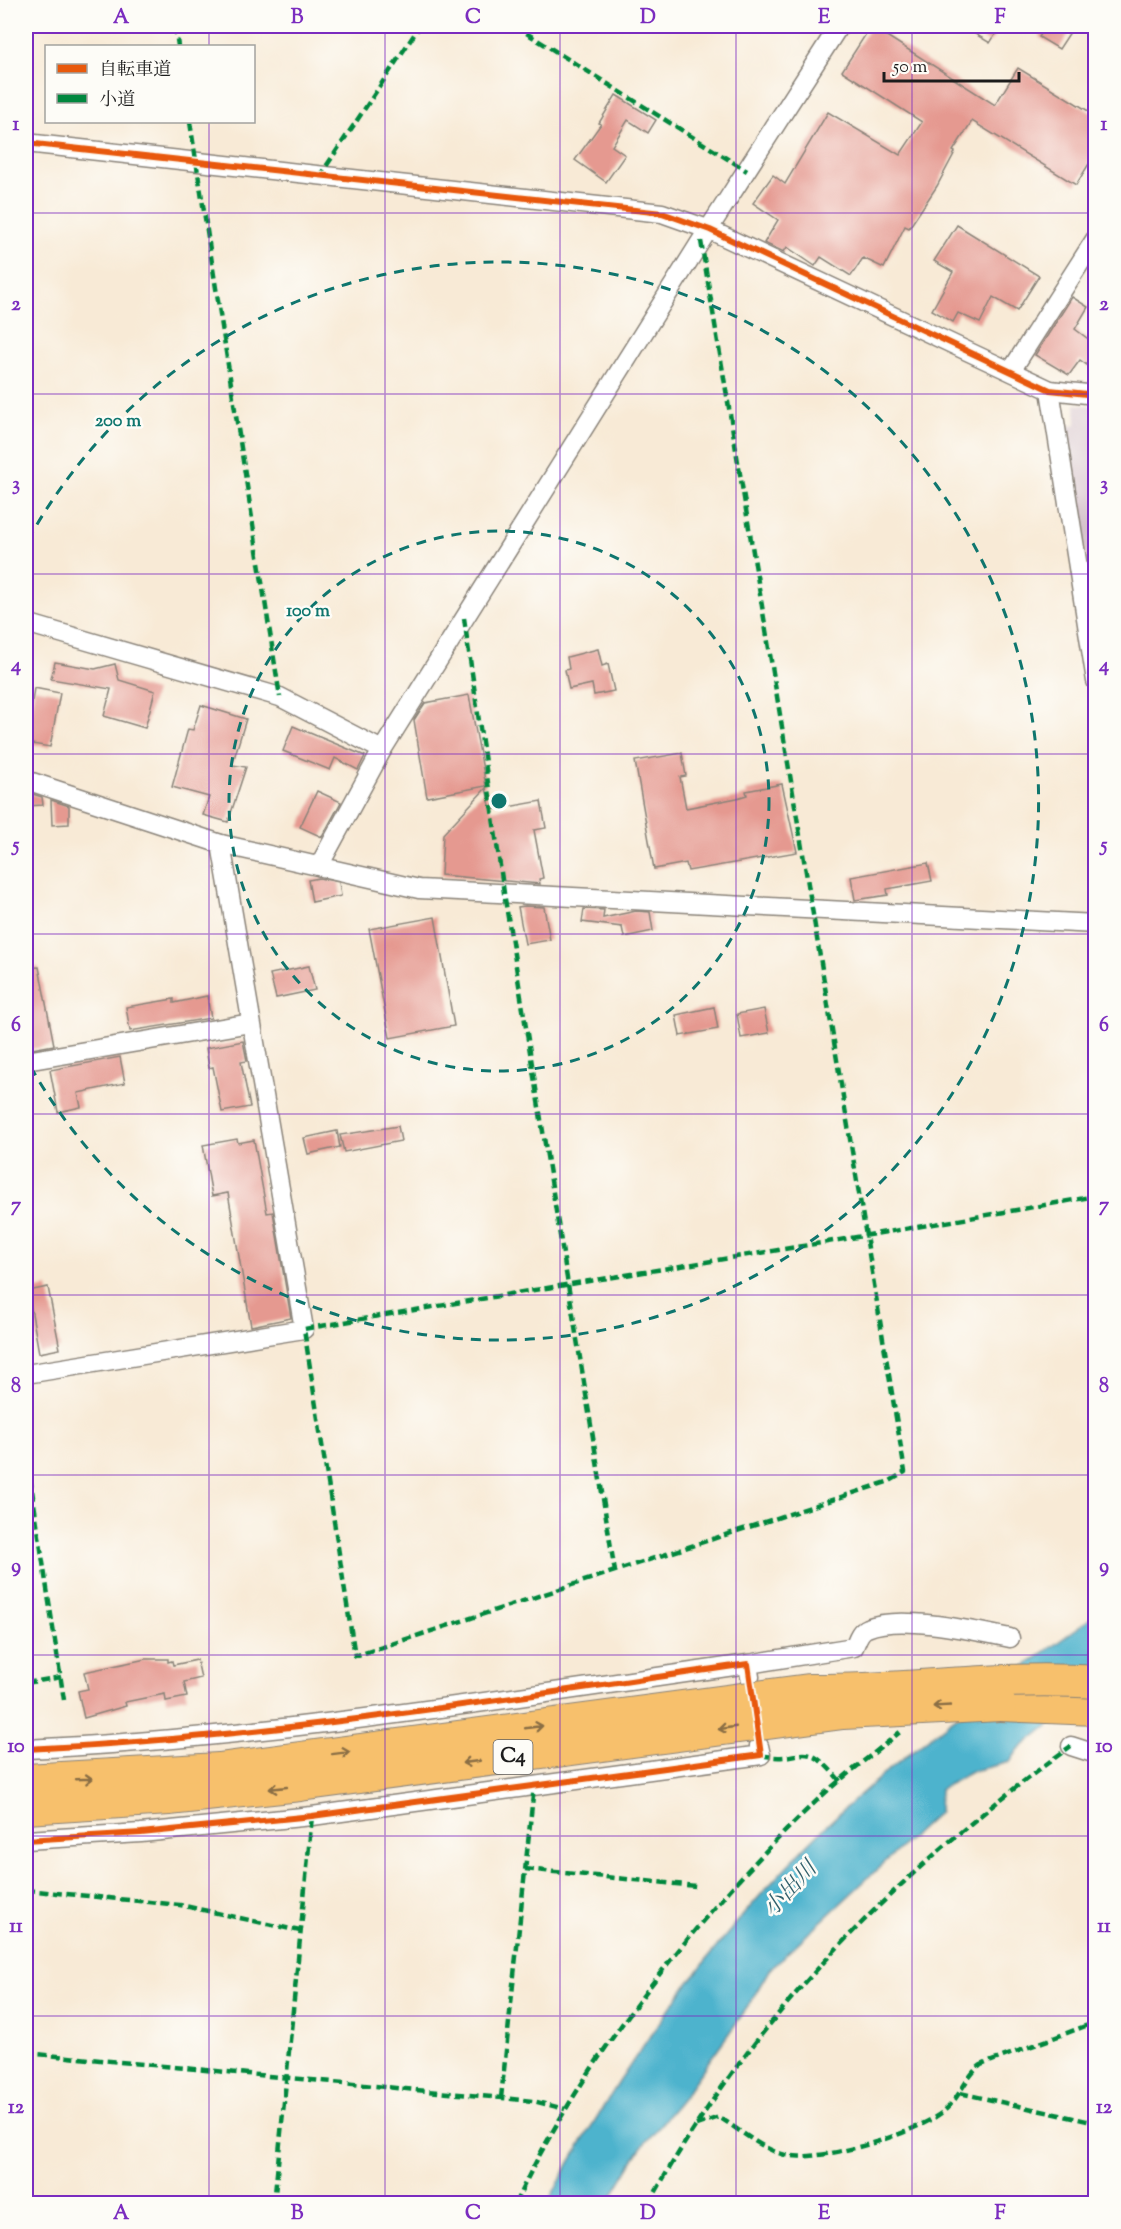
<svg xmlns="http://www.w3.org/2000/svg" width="1121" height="2229" viewBox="0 0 1121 2229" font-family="'Sorts Mill Goudy','Noto Serif JP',serif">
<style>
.industrial{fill:#d2bdc7}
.water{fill:#4eb3cd;stroke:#356874;stroke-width:1.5}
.building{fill:#e59990}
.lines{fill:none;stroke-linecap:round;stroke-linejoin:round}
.street-casing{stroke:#8a8379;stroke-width:21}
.highway-casing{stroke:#8a8379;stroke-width:34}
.street{stroke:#fff;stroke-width:18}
.highway{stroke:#f7c06c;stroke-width:32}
.highway-bridge-casing{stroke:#8a8379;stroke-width:34;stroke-linecap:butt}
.highway-bridge{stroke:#f7c06c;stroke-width:32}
.quiet{stroke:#00873e;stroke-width:4.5;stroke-dasharray:9 4.5;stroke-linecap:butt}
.cycleway-casing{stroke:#fdfcf7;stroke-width:10}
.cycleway{stroke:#e8590c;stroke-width:6}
.oneway{stroke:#8a6e44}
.grid{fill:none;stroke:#7b2cbf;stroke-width:1.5;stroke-opacity:0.55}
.ring{fill:none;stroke:#0f766e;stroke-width:3;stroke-dasharray:10 8}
.labels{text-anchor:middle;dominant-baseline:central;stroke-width:5;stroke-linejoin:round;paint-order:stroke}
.shield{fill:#fdfcf7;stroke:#605f5e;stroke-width:1.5}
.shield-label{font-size:20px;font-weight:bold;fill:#1c1c1c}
.water-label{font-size:22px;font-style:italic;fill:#32606c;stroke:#fdfcf7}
.centre{fill:#0f766e;stroke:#fdfcf7;stroke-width:3}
.ring-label{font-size:18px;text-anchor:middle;font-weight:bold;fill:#0f766e;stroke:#fdfcf7;stroke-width:5;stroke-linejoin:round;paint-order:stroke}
.neatline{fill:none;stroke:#7b2cbf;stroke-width:2}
.grid-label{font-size:20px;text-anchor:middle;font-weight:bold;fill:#7b2cbf}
</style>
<rect width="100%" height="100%" fill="#fdfcf7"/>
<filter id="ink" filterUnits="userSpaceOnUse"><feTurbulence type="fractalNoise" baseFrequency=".0167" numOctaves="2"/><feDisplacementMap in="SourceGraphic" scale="12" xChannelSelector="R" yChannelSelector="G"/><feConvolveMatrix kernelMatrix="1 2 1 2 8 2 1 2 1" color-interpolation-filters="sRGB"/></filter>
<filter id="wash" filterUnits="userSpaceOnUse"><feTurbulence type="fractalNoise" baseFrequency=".008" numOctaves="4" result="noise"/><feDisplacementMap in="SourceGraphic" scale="24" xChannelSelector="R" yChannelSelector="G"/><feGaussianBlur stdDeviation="1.35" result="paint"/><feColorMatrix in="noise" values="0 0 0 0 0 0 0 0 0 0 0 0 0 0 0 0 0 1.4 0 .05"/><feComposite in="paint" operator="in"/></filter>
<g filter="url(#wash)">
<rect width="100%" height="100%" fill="#f8ead6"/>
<!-- industrial -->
<polygon class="industrial" points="1075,404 1095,406 1095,614 1065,427 1076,424"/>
<!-- water -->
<path class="water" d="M1095,1615v73l-77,62 -8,12 -37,9 -33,18 -1,23 -170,158 -22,38 -66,92 -41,49 -32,54 -61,1c75,-139 167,-268 280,-379 80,-77 179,-144 268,-210z"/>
<g id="blocks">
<!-- building -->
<g class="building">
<polygon points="871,26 995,105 1018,68 1095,115 1095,154 1076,185 972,121 953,151 955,152 937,186 909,228 905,226 884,268 863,258 851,276 821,257 815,266 787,247 784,252 764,243 778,220 753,203 773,175 785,184 828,112 900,155 922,122 842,71"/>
<polygon points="962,26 1001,26 990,43"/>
<polygon points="1046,26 1074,26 1059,49 1039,37"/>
<polygon points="616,95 656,120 648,133 628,120 612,146 625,155 606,182 575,160 601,124 599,123"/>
<polygon points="957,225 1039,276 1017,311 993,297 980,323 958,313 953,322 932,310 953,272 934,261"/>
<polygon points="1072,297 1088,307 1075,329 1095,344 1095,371 1080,360 1069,375 1035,355"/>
<polygon points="598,649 602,666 608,664 614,691 594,695 592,684 569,689 565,670 569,669 567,657"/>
<polygon points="55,662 95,669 115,664 119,680 155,691 145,728 104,716 111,689 51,679"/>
<polygon points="34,688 60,693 50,747 26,743"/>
<polygon points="469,695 486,786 427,797 414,720 425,703"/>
<polygon points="201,705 246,719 232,765 246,767 228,822 203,815 209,797 172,787 188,729 193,730"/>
<polygon points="293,726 365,756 358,770 335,758 330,770 283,751"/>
<polygon points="682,753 686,776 680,777 686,808 737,798 747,795 746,791 782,784 797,852 688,871 686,863 654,869 635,761"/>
<polygon points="486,788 491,810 541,801 546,828 534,830 543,878 539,879 540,884 441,875 443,834"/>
<polygon points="317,791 341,802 322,837 300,827"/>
<polygon points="26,792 42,797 43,805 26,806"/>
<polygon points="51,800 69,806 69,824 52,825"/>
<polygon points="928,863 932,881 887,889 888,895 855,900 851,877"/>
<polygon points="319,878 339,882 341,896 312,902 308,880"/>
<polygon points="525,906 544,907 550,940 525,944 518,907"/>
<polygon points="584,909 604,910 603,918 636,911 650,912 653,931 624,937 622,927 582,922"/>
<polygon points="435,917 454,1026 390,1038 369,929"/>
<polygon points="309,966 315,990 276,998 270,974"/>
<polygon points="39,967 54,1045 26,1050 26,968"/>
<polygon points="207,996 211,1018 130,1031 126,1007 174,999 174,1003"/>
<polygon points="714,1007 718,1029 680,1036 676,1015"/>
<polygon points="764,1009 769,1033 741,1038 737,1014"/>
<polygon points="243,1041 247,1061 241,1062 250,1107 222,1112 213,1067 209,1068 206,1048"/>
<polygon points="120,1057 125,1083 78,1093 81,1107 58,1112 50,1070"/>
<polygon points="398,1126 401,1141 344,1152 340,1135"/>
<polygon points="337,1131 340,1147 308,1154 304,1138"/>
<polygon points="237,1139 238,1143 254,1140 267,1213 273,1212 291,1318 251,1326 228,1193 212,1196 203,1145"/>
<polygon points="48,1287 60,1349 39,1353 28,1291"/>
<polygon points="146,1659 168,1659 168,1662 172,1661 173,1665 197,1660 201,1678 184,1682 187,1697 166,1701 165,1694 125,1702 126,1706 84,1718 78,1691 88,1689 84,1672"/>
</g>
</g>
</g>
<g filter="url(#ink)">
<use href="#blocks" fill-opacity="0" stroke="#8a8379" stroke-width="1.5"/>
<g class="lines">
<!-- street casing -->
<g class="street-casing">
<g id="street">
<polyline points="26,143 662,213 710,230 1050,390 1096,395"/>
<polyline points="1011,371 1096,238"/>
<polyline points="1050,390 1096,681"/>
<polyline points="26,623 280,697 382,750"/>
<polyline points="26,780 221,844 419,889 1096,924"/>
<polyline points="319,866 382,750 701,241 839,26"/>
<polyline points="26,1061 251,1023"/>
<polyline points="26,1374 304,1329 221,844"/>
<path d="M748,1664l106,-17c3,-6 5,-16 13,-19 33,-14 108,3 143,10"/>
<polyline points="1071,1746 1096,1754"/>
<path d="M26,1749c242,-11 482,-51 722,-85l2,13"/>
<polyline points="26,1840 141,1833 312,1816 761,1755 759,1746"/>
</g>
</g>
<!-- highway casing -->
<g class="highway-casing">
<polyline id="highway" points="1000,1705 1096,1709"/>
</g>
<!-- street -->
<use href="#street" class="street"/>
<!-- highway -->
<use href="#highway" class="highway"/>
<!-- highway-bridge casing -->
<g class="highway-bridge-casing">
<g id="highway-bridge">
<path d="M26,1780l193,-11 590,-79c96,1 191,-15 287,-8"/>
<polyline points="26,1808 169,1799 300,1785 843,1713 1000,1705"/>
</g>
</g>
<!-- highway-bridge -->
<use href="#highway-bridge" class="highway-bridge"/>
<!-- quiet -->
<g class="quiet">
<polyline points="175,26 178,46"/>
<polyline points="515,26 747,171"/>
<polyline points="190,122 280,697"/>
<polyline points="319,177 420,26"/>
<path d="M701,241c69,410 136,820 204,1231l-15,9 -535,175 -51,-327c264,-46 528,-86 792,-133"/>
<polyline points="464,618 504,893 615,1572"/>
<polyline points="26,1451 64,1700"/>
<polyline points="26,1683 61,1677"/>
<path d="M761,1755c44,10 40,-21 79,26"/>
<polyline points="525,1869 696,1886"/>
<polyline points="26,1890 180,1905 300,1931"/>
<polyline points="26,2053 533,2101 565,2109"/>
<polyline points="960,2093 1096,2123"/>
<polyline points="501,2098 534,1786"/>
<path d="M696,2125l23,-8c21,13 47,36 72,39 37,4 124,-22 153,-45 16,-13 21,-34 37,-46l115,-43"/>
<polyline points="274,2204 312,1816"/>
<path d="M515,2204c67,-145 194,-304 311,-412 24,-21 50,-40 74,-60"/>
<path d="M649,2204c102,-188 251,-334 422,-458"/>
</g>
<!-- cycleway casing -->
<g class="cycleway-casing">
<g id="cycleway">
<polyline points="26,143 662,213 710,230 1050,390 1096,395"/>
<path d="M26,1749c242,-11 482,-51 722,-85l13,91 -449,61 -171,17 -115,7"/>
</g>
</g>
<!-- cycleway -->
<use href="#cycleway" class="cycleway"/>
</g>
<!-- one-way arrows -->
<defs><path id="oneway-shaft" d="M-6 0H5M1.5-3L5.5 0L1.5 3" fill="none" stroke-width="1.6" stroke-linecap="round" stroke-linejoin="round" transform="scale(1.5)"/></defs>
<g class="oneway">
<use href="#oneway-shaft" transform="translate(942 1706) rotate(177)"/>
<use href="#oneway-shaft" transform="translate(534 1727) rotate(-8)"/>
<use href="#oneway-shaft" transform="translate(727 1728) rotate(172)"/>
<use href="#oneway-shaft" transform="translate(341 1753) rotate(-7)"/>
<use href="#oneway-shaft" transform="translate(471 1762) rotate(172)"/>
<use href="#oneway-shaft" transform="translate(84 1779) rotate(-2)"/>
<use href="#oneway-shaft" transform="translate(278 1788) rotate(174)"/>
</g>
</g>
<!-- grid -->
<path class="grid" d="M209,26v20M385,26v2178M560,26v2178M736,26v2178M912,26v2178M209,122v2082M26,213h1070M26,394h1070M26,574h1070M26,754h1070M26,934h1070M26,1114h1070M26,1295h1070M26,1475h1070M26,1655h1070M26,1836h1070M26,2016h1070"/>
<!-- distance rings -->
<g class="ring">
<circle cx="499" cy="801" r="270"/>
<path d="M28 540A539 539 0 1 1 28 1062"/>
</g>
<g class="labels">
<!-- shield labels -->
<rect class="shield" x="493.5" y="1740" width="39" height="34" rx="4.5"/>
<g class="shield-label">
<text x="513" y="1757">C4</text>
</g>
<!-- water labels -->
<g class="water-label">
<text transform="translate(791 1890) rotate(-47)">小出川</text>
</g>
</g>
<circle cx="499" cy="801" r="9" class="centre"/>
<g class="ring-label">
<text x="118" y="426">200 m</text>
<text x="308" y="616">100 m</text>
</g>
<!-- margin -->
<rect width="1121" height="2229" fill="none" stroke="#fdfcf7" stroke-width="66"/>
<!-- legend -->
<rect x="45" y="45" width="210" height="78" fill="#fdfcf7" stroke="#a3a29f" stroke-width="1.5"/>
<rect x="57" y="64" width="30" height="9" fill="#e8590c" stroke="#a3a29f" stroke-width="1.5"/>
<text x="99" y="75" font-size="18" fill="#1c1c1c">自転車道</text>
<rect x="57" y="94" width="30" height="9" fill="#00873e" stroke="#a3a29f" stroke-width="1.5"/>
<text x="99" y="105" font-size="18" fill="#1c1c1c">小道</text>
<!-- scale -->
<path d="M884 72v9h135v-9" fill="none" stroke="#1c1c1c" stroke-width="3"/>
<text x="893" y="72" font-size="18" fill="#1c1c1c" stroke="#fdfcf7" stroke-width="4.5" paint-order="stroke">50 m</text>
<rect x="33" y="33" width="1055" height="2163" class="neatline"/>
<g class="grid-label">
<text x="121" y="23">A</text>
<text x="297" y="23">B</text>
<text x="473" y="23">C</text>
<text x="648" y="23">D</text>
<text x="824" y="23">E</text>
<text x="1000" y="23">F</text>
<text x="16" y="130">1</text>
<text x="1104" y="130">1</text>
<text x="16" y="310">2</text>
<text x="1104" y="310">2</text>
<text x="16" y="490">3</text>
<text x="1104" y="490">3</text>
<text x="16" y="671">4</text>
<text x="1104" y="671">4</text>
<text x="16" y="851">5</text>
<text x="1104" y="851">5</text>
<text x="16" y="1031">6</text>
<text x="1104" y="1031">6</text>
<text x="16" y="1211">7</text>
<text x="1104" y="1211">7</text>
<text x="16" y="1392">8</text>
<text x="1104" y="1392">8</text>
<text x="16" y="1572">9</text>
<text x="1104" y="1572">9</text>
<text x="16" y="1752">10</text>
<text x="1104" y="1752">10</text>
<text x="16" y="1932">11</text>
<text x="1104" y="1932">11</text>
<text x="16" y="2113">12</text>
<text x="1104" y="2113">12</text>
<text x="121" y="2219">A</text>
<text x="297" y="2219">B</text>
<text x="473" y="2219">C</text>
<text x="648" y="2219">D</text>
<text x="824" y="2219">E</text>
<text x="1000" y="2219">F</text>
</g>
</svg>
